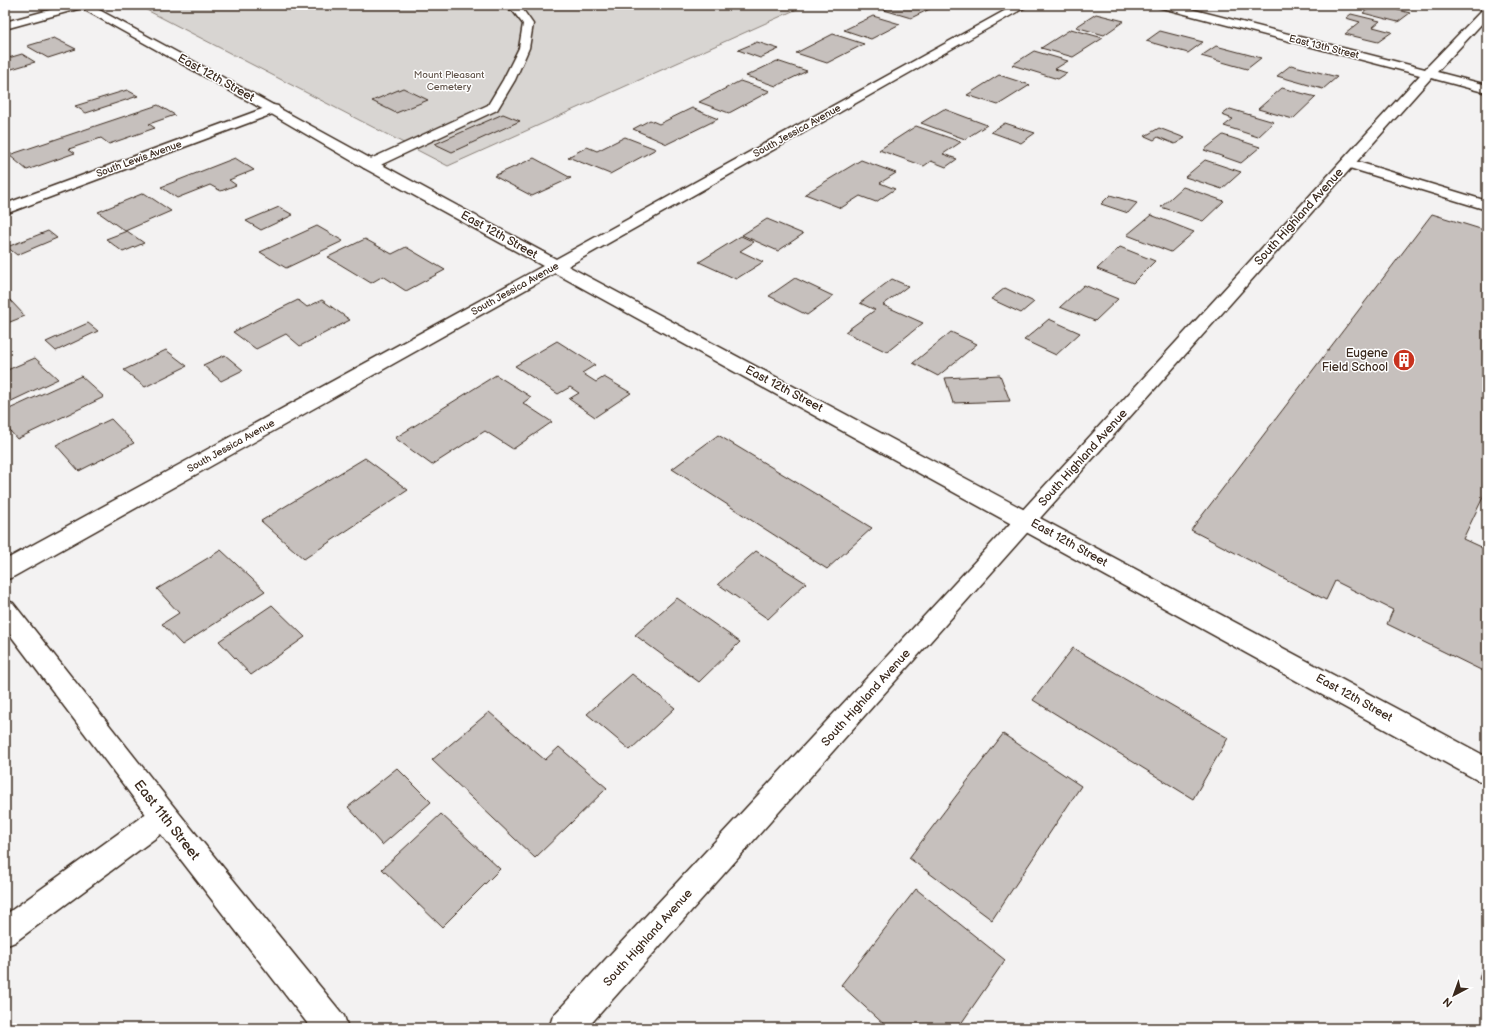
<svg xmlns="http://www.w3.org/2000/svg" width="1492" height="1033" viewBox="0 0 1492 1033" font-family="'Balsamiq Sans',sans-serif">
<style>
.green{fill:#d8d5d2;stroke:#8a8078}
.building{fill:#c6c0bd;stroke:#3b2a1e}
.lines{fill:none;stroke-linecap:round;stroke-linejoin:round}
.lane-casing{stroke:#3b2a1e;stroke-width:3}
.street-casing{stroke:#3b2a1e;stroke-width:3}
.secondary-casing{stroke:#3b2a1e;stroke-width:3}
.lane{fill:#fff;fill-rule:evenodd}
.street{fill:#fff;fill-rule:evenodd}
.secondary{fill:#fff;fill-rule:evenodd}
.labels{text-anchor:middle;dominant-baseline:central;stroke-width:3;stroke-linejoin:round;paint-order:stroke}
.far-street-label{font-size:10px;fill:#3b2a1e;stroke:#fff}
.far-park-label{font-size:10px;fill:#62554b;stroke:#fff}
.street-label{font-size:12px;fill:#3b2a1e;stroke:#fff}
.poi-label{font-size:12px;fill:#3b2a1e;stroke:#fff;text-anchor:end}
.near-street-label{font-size:14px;fill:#3b2a1e;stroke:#fff}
</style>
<rect width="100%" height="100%" fill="#f3f2f2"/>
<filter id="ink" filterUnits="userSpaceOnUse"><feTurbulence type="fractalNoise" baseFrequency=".025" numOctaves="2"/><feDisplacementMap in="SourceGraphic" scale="8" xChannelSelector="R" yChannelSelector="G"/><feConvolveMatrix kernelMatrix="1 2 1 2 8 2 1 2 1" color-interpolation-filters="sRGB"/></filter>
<g filter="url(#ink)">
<!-- green -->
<polygon class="green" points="137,5 806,5 448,166"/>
<!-- building -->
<g class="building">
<polygon points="893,5 938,5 911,18 884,10"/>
<polygon points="1374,5 1379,5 1410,13 1398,22 1363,13"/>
<polygon points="1096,14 1124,21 1104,35 1076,27"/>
<polygon points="1351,14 1380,21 1373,27 1392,32 1378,42 1345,34 1360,22 1346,18"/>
<polygon points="873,16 900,24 871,39 844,30"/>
<polygon points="1071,29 1103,38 1073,57 1041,48"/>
<polygon points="1160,31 1203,42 1188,53 1146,41"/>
<polygon points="833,34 864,44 827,63 796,53"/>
<polygon points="54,38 76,49 48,58 27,46"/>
<polygon points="757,42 779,49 760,58 738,50"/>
<polygon points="1216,46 1261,58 1247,69 1201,56"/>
<polygon points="1034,51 1068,61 1055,69 1067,73 1058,79 1012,65"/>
<polygon points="22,54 35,62 5,71 5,59"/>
<polygon points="777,61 807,71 776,86 746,76"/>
<polygon points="1291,65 1337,77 1323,89 1277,76"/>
<polygon points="999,75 1030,85 998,105 967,95"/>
<polygon points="740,81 770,91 729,113 699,102"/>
<polygon points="403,88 428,100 396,113 372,101"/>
<polygon points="1282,88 1316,97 1293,119 1258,109"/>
<polygon points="127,90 138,96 86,113 75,106"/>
<polygon points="158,105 175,115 149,124 155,128 109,144 101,138 69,149 75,153 27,170 9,155"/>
<polygon points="692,108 718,119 667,144 633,129 650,120 659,124"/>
<polygon points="944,109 987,125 965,139 921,123"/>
<polygon points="1230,109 1274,122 1258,137 1224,126 1233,119 1222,115"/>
<polygon points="503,114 520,121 452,152 435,144"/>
<polygon points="1005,123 1035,133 1021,143 991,132"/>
<polygon points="916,126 961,142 943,154 957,159 946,167 931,161 924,166 879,150"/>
<polygon points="1159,128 1185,138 1175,144 1158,137 1154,140 1145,136"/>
<polygon points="1223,135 1260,147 1241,163 1204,150"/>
<polygon points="625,137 656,149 610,174 568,157 587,147 597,151"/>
<polygon points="235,158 254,170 229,180 236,185 221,191 210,185 177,198 161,187"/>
<polygon points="534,158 571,178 532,196 494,176"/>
<polygon points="861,160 896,173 880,183 895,189 876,202 860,196 841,208 805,194"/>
<polygon points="1205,160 1241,172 1222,189 1185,177"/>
<polygon points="1183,187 1224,201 1203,221 1161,207"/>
<polygon points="144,193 171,211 125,231 98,212"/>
<polygon points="1110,195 1137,203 1128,213 1101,204"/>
<polygon points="279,207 293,215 261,230 246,221"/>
<polygon points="1432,214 1487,231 1487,489 1463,539 1487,550 1487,673 1387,624 1393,610 1335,581 1326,600 1191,530"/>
<polygon points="1151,215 1194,232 1171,252 1127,235"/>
<polygon points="767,219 803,234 778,251 742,235"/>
<polygon points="317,226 343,241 286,268 260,252"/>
<polygon points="48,231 57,238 17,255 7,247"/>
<polygon points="127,231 144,243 123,252 106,239"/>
<polygon points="741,236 754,242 740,251 763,262 736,279 699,262"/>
<polygon points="365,239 392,254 406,247 445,270 406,291 383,276 371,283 328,257"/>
<polygon points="1120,247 1155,261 1133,283 1097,269"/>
<polygon points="795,278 833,296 807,315 769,296"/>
<polygon points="892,279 908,286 883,305 923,323 887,352 845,332 875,310 860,303"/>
<polygon points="1084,285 1118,299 1095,321 1060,307"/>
<polygon points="1005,288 1034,302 1021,313 991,299"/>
<polygon points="10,300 25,316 5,324 5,302"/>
<polygon points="298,300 307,307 322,300 350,320 300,346 286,334 256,349 233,332"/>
<polygon points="1049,319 1080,333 1056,355 1024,340"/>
<polygon points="88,323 98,331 56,351 46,342"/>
<polygon points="951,332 977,344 938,376 913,363"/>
<polygon points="557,341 595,365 582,373 596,382 604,377 631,393 595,417 569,399 579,393 570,387 558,394 515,366"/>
<polygon points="166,350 187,366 145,387 124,370"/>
<polygon points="225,355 243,370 221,381 203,365"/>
<polygon points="35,358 58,379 5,404 5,371"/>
<polygon points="496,375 531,397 523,403 552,422 513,449 485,431 432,465 395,438"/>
<polygon points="1000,375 1010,401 953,403 945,378"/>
<polygon points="81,376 104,397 17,439 5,425 5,411"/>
<polygon points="111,419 134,443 79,471 56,445"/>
<polygon points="718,435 872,528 827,569 672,469"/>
<polygon points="365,458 408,490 304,559 261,521"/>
<polygon points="221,550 265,591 182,645 162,624 179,613 157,589"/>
<polygon points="756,551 806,583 768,619 718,584"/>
<polygon points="677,598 740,642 699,682 635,635"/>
<polygon points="272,605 305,637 251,675 219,641"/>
<polygon points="1073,648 1228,738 1193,799 1033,700"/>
<polygon points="632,674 675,708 630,750 587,714"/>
<polygon points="489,712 545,760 559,747 607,788 535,858 432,760"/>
<polygon points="1003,734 1081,786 992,920 909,858"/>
<polygon points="397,768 431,802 382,845 348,807"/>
<polygon points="441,814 500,869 442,927 382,869"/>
<polygon points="916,889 1005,960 958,1028 888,1028 841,985"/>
<polygon points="1487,951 1487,983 1479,979"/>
</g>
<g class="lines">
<!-- lane casing -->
<g class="lane-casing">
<g id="lane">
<polygon points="502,5 521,7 533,24 529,48 515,80 497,110 374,168 364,168 362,165 364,162 488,105 503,80 519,48 523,24 513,11"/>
<polygon points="1348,159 1487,201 1487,210 1343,166 1341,163 1343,160"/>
<polygon points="164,804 173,807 177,816 173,825 15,942 5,946 5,915 155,807"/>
</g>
</g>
<!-- street casing -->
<g class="street-casing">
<g id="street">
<polygon points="68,5 87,5 85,7 5,29 5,22"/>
<polygon points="1156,5 1175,5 1425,69 1483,9 1487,8 1487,18 1437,72 1487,85 1487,93 1431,78 587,1028 549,1028 553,1016 1019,514 1420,75 1158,7"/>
<polygon points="273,105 278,106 280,109 278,112 5,214 5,204"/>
<polygon points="5,600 13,603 174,807 344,1016 348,1028 311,1028 154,825 5,628"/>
</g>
</g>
<!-- secondary casing -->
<g class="secondary-casing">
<path id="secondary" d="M76,5h14c156,84 310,171 466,254l459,-254h14l-461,261 919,491v26l-10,-3 -922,-507 -542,304 -8,3v-20l538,-294 -179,-98 -96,-56z"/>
</g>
<!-- lane -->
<use href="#lane" class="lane"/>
<!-- street -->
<use href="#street" class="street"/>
<!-- secondary -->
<use href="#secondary" class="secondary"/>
</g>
</g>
<!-- icons -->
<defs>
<g id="building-disc" transform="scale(1.15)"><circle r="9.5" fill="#c8321e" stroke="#fff"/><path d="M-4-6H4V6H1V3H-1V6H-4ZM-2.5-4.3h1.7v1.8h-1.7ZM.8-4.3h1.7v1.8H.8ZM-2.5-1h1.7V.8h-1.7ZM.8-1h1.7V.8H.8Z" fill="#fff"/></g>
</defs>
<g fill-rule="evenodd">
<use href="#building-disc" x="1404" y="360"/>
</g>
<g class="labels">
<!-- far-street labels -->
<g class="far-street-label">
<text transform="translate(1324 47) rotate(14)">East 13th Street</text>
<text transform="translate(797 131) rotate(-29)">South Jessica Avenue</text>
<text transform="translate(139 159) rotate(-20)">South Lewis Avenue</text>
<text transform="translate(515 289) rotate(-29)">South Jessica Avenue</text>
<text transform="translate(231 446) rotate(-29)">South Jessica Avenue</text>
</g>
<!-- far-park labels -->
<g class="far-park-label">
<text x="449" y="75">Mount Pleasant<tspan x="449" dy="12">Cemetery</tspan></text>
</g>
<!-- street labels -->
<g class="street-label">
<text transform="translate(216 78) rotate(29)">East 12th Street</text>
<text transform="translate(1299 217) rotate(-48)">South Highland Avenue</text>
<text transform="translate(499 235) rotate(29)">East 12th Street</text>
<text transform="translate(784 389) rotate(28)">East 12th Street</text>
<text transform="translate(1083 458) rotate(-48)">South Highland Avenue</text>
<text transform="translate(1069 543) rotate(29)">East 12th Street</text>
<text transform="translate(866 698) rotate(-48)">South Highland Avenue</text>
<text transform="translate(1354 698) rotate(29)">East 12th Street</text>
<text transform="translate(648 938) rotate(-48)">South Highland Avenue</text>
</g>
<!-- poi labels -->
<g class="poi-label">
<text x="1388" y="353">Eugene<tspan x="1388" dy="14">Field School</tspan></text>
</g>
<!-- near-street labels -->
<g class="near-street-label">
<text transform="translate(167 820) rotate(52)">East 11th Street</text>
</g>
</g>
<!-- margin -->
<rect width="1492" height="1033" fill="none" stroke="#fff" stroke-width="20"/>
<rect x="10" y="10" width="1472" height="1013" fill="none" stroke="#3b2a1e" stroke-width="1.5" filter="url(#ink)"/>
<!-- north arrow -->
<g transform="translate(1454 995) rotate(221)" stroke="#ffffff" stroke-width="3" paint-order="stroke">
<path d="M0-3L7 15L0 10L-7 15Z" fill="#3b2a1e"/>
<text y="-6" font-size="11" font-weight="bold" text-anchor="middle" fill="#3b2a1e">N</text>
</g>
</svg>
